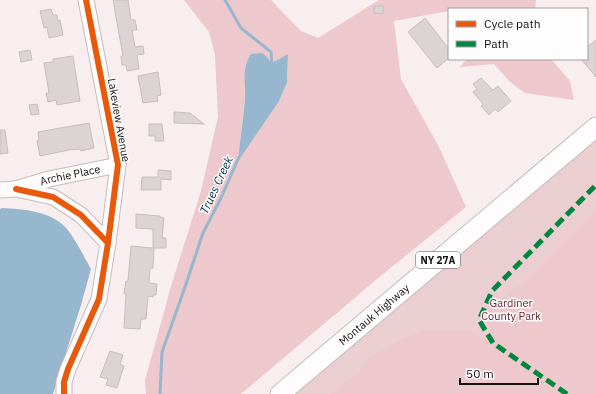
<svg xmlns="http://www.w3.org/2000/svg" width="596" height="394" viewBox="0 0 596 394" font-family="'IBM Plex Sans',sans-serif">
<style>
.green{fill:#eaced2}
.forest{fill:#edc8cd;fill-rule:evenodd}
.water{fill:#96b7cd}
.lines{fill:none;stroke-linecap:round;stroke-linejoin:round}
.stream{stroke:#96b7cd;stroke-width:3}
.building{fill:#dbd3d4;stroke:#c6bec0}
.minor-casing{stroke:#c4bcbd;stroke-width:17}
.major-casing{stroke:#c4bcbd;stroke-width:21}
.minor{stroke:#fefcfd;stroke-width:15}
.major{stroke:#fefcfd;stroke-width:19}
.quiet{stroke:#00873e;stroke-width:5;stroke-dasharray:10 5;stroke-linecap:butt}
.cycleway-casing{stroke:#fdfdfd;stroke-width:8}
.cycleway{stroke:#e8590c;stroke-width:6}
.labels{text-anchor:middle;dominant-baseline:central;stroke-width:3;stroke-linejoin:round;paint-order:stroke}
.shield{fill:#fdfdfd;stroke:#5b5657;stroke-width:1}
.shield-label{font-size:10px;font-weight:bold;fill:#160f10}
.street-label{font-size:11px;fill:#160f10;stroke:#fdfdfd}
.park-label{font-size:11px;fill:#662031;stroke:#fdfdfd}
.water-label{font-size:12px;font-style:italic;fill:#023247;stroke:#fdfdfd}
</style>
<rect width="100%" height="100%" fill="#f8eef0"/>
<!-- green -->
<polygon class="green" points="596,127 596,394 280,394"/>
<!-- forest -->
<g class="forest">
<path d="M184,0h87l30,31 17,7 61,-38h157l-1,9h-65l-1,-1 -20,1v2l-55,10 7,58 38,68 27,60 -83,67 -142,120h-95l-1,-14 27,-97 29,-92 17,-74 -3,-62 -6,-23zM263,53l9,11 16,-10 -1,29 -9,20 -40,57 7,-62z"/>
<polygon points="467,59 551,59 570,81 574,100 525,93 509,81 494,64 460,67"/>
<polygon points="596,212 596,394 330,394 359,373 371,356 400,340 422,331 469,331 480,337 490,338 490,308 533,274 571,234"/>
</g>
<!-- water -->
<g class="water">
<path d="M263,53l9,10 16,-9 -1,29 -9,20 -40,58c2,-21 5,-41 7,-62 1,-18 -4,-29 6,-45z"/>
<path d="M2,208c21,1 50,3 65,21 9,11 17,28 24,40l-10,36 -28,89h-53v-185z"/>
</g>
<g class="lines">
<!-- stream -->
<g class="stream">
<polyline points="225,0 241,28 271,52 272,64 271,67"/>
<polyline points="160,394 162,352 185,287 203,233 221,198 239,157"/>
</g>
</g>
<!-- building -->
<g class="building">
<polygon points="113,0 128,0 131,20 135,20 137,30 132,30 135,47 143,46 144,54 137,55 139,69 127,71 126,65 122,65 121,56 123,56"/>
<polygon points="374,6 383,6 383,14 374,13"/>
<polygon points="51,9 53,15 57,15 58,21 60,20 63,35 49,38 47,27 44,28 40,11"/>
<polygon points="425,18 449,49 449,58 437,68 408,32"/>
<polygon points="596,40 596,77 581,59 587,59 587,47"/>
<polygon points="30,50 32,60 21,62 19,52"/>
<polygon points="73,56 80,101 57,105 56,100 48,102 46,93 49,93 44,63 53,62 53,59"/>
<polygon points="158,72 161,95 157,96 158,101 143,103 138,76"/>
<polygon points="481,78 493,90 498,86 511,101 498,112 495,109 489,115 481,106 483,104 473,92 477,89 473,84"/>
<polygon points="37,104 39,114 31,115 29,105"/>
<polygon points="174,112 190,113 204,124 174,123"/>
<polygon points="89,123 94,148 81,151 80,149 69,150 40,156 37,141 39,140 38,132"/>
<polygon points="149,124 162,124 164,141 155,141 155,136 149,136"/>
<polygon points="0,130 5,130 8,153 0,154"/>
<polygon points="158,170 171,171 171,180 161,179 161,190 141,190 142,177 158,177"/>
<polygon points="136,214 160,216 160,217 164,218 162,238 166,238 166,248 154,248 153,268 150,268 149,283 157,284 156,295 153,295 153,297 148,296 146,319 141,319 140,329 124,328 126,294 124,294 126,281 128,281 131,246 153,248 153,229 136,228"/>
<polygon points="110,351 123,355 120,364 124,366 117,388 106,385 108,379 100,377"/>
</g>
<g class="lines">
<!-- minor casing -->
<g class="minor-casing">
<g id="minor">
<polyline points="86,0 118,165 108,243"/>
<polyline points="16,189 53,197 81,215 108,243 99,299 68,369 64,382 64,394"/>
<path id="s1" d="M0,190l16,-1 33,-10 69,-14"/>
</g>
</g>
<!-- major casing -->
<g class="major-casing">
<g id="major">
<path id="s2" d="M280,394l316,-267"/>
</g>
</g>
<!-- minor -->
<use href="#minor" class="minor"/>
<!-- major -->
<use href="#major" class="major"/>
<!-- quiet -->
<polyline class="quiet" points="567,394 493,343 479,320 492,291 596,185"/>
<!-- cycleway casing -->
<g class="cycleway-casing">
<g id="cycleway">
<polyline points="86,0 118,165 108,243"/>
<polyline points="16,189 53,197 81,215 108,243 99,299 68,369 64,382 64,394"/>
</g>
</g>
<!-- cycleway -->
<use href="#cycleway" class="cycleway"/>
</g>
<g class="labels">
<!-- shield labels -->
<rect class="shield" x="416" y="252" width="44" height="16" rx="3"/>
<g class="shield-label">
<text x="438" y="260">NY 27A</text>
</g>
<!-- street labels -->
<g class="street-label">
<text transform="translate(119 120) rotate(80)">Lakeview Avenue</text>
<text stroke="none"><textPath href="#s1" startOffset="72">Archie Place</textPath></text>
<text stroke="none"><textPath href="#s2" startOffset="123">Montauk Highway</textPath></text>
</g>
<!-- park labels -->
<g class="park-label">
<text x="511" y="303">Gardiner<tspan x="511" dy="13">County Park</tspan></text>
</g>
<!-- water labels -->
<g class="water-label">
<text transform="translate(216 185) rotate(-65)">Trues Creek</text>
</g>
</g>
<!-- legend -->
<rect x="448" y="8" width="140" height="52" fill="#fdfdfd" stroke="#a19e9e"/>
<rect x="456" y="21" width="20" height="6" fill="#e8590c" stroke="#a19e9e"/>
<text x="484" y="28" font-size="12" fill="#160f10">Cycle path</text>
<rect x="456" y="41" width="20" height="6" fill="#00873e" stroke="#a19e9e"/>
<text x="484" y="48" font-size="12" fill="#160f10">Path</text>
<!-- scale -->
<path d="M460 378v6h78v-6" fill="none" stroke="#160f10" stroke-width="2"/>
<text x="466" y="378" font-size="12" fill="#160f10" stroke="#fdfdfd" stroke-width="3" paint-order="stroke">50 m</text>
</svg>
